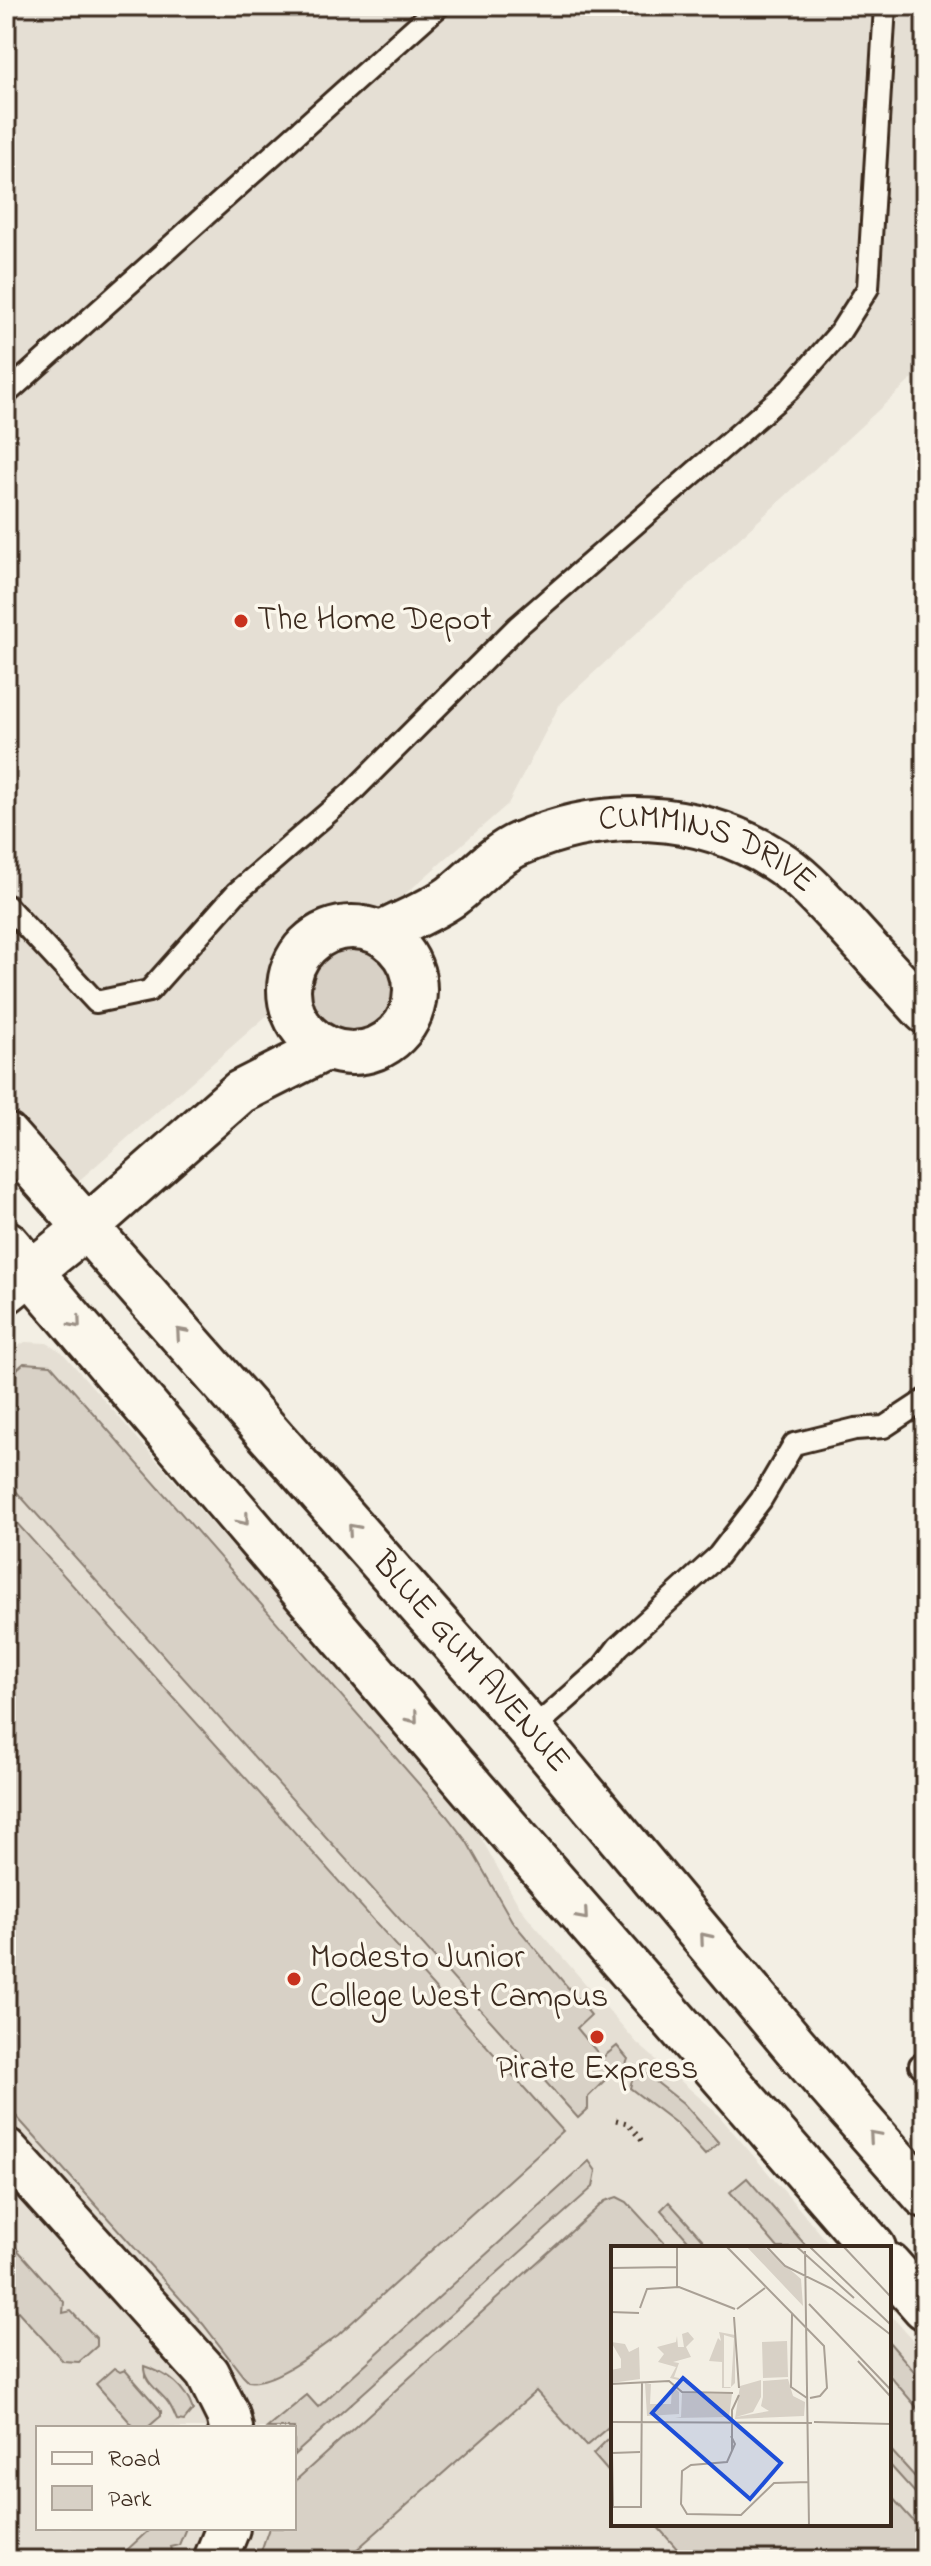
<svg xmlns="http://www.w3.org/2000/svg" width="931" height="2566" viewBox="0 0 931 2566" font-family="'Indie Flower',sans-serif">
<style>
.built{fill:#e5dfd4;fill-rule:evenodd}
.green{fill:#d8d1c6;stroke:#8a7e72;stroke-width:2}
.lines{fill:none;stroke-linecap:round;stroke-linejoin:round}
.lane-casing{stroke:#3b2a1e;stroke-width:26}
.street-casing{stroke:#3b2a1e;stroke-width:48}
.secondary-casing{stroke:#3b2a1e;stroke-width:50}
.path{stroke:#3b2a1e;stroke-width:5;stroke-dasharray:2 6;stroke-linecap:butt}
.lane{stroke:#fbf7ec;stroke-width:20}
.street{stroke:#fbf7ec;stroke-width:42}
.secondary{stroke:#fbf7ec;stroke-width:44}
.oneway{stroke:#9b9085}
.poi-dot{fill:#c8321e;stroke:#fbf7ec;stroke-width:3}
.labels{text-anchor:middle;dominant-baseline:central;stroke-width:7;stroke-linejoin:round;paint-order:stroke}
.poi-label{font-size:34px;fill:#3b2a1e;stroke:#fbf7ec;text-anchor:start}
.street-label{font-size:34px;fill:#3b2a1e;stroke:#fbf7ec}
.inset-road{fill:none;stroke:#a9a095;stroke-width:2}
.view{fill:#1d4ed8;fill-opacity:0.15;stroke:#1d4ed8;stroke-width:4}
.inset-edge{fill:none;stroke:#3b2a1e;stroke-width:4}
</style>
<rect width="100%" height="100%" fill="#f3efe4"/>
<filter id="ink" filterUnits="userSpaceOnUse"><feTurbulence type="fractalNoise" baseFrequency=".0125" numOctaves="2"/><feDisplacementMap in="SourceGraphic" scale="16" xChannelSelector="R" yChannelSelector="G"/><feConvolveMatrix kernelMatrix="1 2 1 2 8 2 1 2 1" color-interpolation-filters="sRGB"/></filter>
<g filter="url(#ink)">
<!-- built -->
<g class="built">
<polygon points="6,6 925,6 925,367 560,704 508,804 67,1191 6,1121"/>
<path d="M6,1342l7,7 12,-7 22,1 15,9 409,468 48,86 12,15 106,122 77,67 119,138h-220v276h276v-211l36,41v206h-919zM38,2428h256v100h-256z"/>
</g>
<!-- green -->
<g class="green">
<circle cx="351" cy="989" r="42"/>
<polygon points="24,1363 51,1365 446,1815 467,1842 512,1921 591,2015 577,2028 602,2058 617,2046 628,2059 621,2079 613,2072 588,2097 588,2109 578,2118 6,1480 6,1379"/>
<path d="M6,1511l557,620 -225,204c-20,14 -65,51 -90,46l-5,-5 -40,-52 -197,-219z"/>
<polygon points="636,2066 683,2103 719,2143 705,2155 677,2124 630,2088"/>
<polygon points="589,2161 596,2171 593,2187 294,2455 294,2428 267,2428 307,2395 318,2407"/>
<polygon points="747,2178 808,2248 778,2248 730,2192"/>
<polygon points="617,2197 627,2202 669,2248 613,2248 613,2423 586,2446 536,2391 345,2560 258,2560 269,2528 294,2528 294,2482 605,2201"/>
<polygon points="669,2202 710,2248 695,2248 661,2210"/>
<polygon points="15,2247 64,2302 63,2313 71,2311 97,2339 97,2346 79,2362 63,2361 6,2298 6,2249 9,2251"/>
<polygon points="889,2342 925,2384 925,2417 889,2375"/>
<path d="M144,2366c24,8 41,20 49,44l-9,11 -7,-1c-3,-6 -5,-13 -10,-19 -9,-11 -24,-20 -23,-35z"/>
<polygon points="114,2368 120,2372 125,2370 161,2411 161,2416 147,2428 135,2428 96,2384"/>
<polygon points="613,2434 613,2477 593,2454"/>
<polygon points="889,2448 925,2488 925,2504 889,2464"/>
<polygon points="889,2494 925,2534 925,2560 687,2560 655,2524 889,2524"/>
<polygon points="151,2528 186,2528 179,2545 170,2547 174,2560 116,2560"/>
</g>
<g class="lines">
<!-- lane casing -->
<g class="lane-casing">
<g id="lane">
<polyline points="6,394 439,6"/>
<polyline points="6,905 96,1002 149,991 237,892 352,792 518,626 789,390 840,332 868,288 885,6"/>
<polyline points="531,1731 602,1668 618,1647 718,1556 761,1500 794,1444 855,1429 884,1427 925,1400"/>
<polyline points="920,2065 925,2070"/>
</g>
</g>
<!-- street casing -->
<g class="street-casing">
<g id="street">
<circle cx="352" cy="990" r="63"/>
<path id="s1" d="M382,933c23,-12 49,-22 70,-37 22,-17 42,-41 67,-52 85,-37 178,-34 257,16 27,17 49,43 71,66 26,29 52,57 78,86"/>
<polyline points="6,1292 87,1227 240,1092 327,1048"/>
<polyline points="6,2150 207,2373 228,2415 231,2428"/>
<polyline points="215,2560 228,2528"/>
</g>
</g>
<!-- secondary casing -->
<g class="secondary-casing">
<g id="secondary">
<path id="s2" d="M6,1136l525,595 263,314 131,150"/>
<polyline points="6,1243 472,1788 873,2248"/>
<polyline points="889,2266 925,2307"/>
</g>
</g>
<!-- path -->
<polyline class="path" points="616,2120 627,2123 643,2142"/>
<!-- lane -->
<use href="#lane" class="lane"/>
<!-- street -->
<use href="#street" class="street"/>
<!-- secondary -->
<use href="#secondary" class="secondary"/>
</g>
<!-- one-way arrows -->
<defs><path id="oneway-chevron" d="M-2-3.5L2.5 0L-2 3.5" fill="none" stroke-width="1.6" stroke-linecap="round" stroke-linejoin="round" transform="scale(2)"/></defs>
<g class="oneway">
<use href="#oneway-chevron" transform="translate(76 1323) rotate(50)"/>
<use href="#oneway-chevron" transform="translate(181 1333) rotate(-131)"/>
<use href="#oneway-chevron" transform="translate(244 1520) rotate(50)"/>
<use href="#oneway-chevron" transform="translate(353 1529) rotate(-131)"/>
<use href="#oneway-chevron" transform="translate(413 1718) rotate(50)"/>
<use href="#oneway-chevron" transform="translate(583 1915) rotate(49)"/>
<use href="#oneway-chevron" transform="translate(705 1938) rotate(-130)"/>
<use href="#oneway-chevron" transform="translate(874 2136) rotate(-131)"/>
</g>
</g>
<!-- markers -->
<g class="poi-dot">
<circle cx="241" cy="621" r="8"/>
<circle cx="294" cy="1979" r="8"/>
<circle cx="597" cy="2037" r="8"/>
</g>
<g class="labels">
<!-- poi labels -->
<g class="poi-label">
<text x="257" y="621">The Home Depot</text>
<text x="310" y="1959">Modesto Junior<tspan x="310" dy="39">College West Campus</tspan></text>
<text x="597" y="2070" text-anchor="middle">Pirate Express</text>
</g>
<!-- street labels -->
<g class="street-label">
<text stroke="none"><textPath href="#s1" startOffset="362">CUMMINS DRIVE</textPath></text>
<text stroke="none"><textPath href="#s2" startOffset="702">BLUE GUM AVENUE</textPath></text>
</g>
</g>
<!-- overview -->
<g transform="translate(611 2246)">
<rect width="280" height="280" fill="#f3efe4"/>
<path d="M135,0h17l38,33 2,27zM77,86l6,7 -8,8 5,10 -18,5 6,1 -5,14 5,1v10l-1,-8 -8,-2 6,-11 -18,-5 6,-8 -7,-7 19,-5 1,-6 1,11h6l-2,-13zM108,86l16,3v48l-5,5h-8v-26l-13,-1 9,-23 3,3zM113,89l10,3 -3,49h-7zM176,95l1,36 -25,1 -1,-36zM0,96l14,2 4,8 10,-5 1,32 -29,4v-13l10,-2v-9zM177,133l5,17 12,6 -1,14 -69,3 5,-33 21,-6v17l-8,15 -17,5 33,-6 -8,-5 2,-9v-16zM34,137l6,1 -1,20h21l1,-18 7,6v22l-32,2zM71,147l50,1 -3,23 -54,1 6,-1z" fill="#d8d1c6" fill-rule="evenodd"/>
<path class="inset-road" d="M66,0v42M115,0l98,100 3,42 -7,8 -10,2M155,0l19,20 47,23 59,46M185,0l58,52M198,0l82,79M232,0l48,51M194,5l4,275M0,22l66,-1M198,58l82,86M29,62l7,-19 32,-2 56,22M126,63l28,-21M0,66l28,1M181,68l-1,73 16,11M123,71l5,71M247,115l33,36M0,138l58,-3 13,11 51,1M0,176l201,1M203,176l77,2M120,190l4,8 -8,18 -36,3 -9,6 -1,33 6,10 54,1 33,-32 35,-1M121,205v-41l7,-15M1,207l1,54M1,207l28,-1M0,261h30l1,-125"/>
<path class="view" d="M72,132l98,85 -31,36 -98,-86z"/>
<rect width="280" height="280" class="inset-edge"/>
</g>
<!-- margin -->
<rect width="931" height="2566" fill="none" stroke="#fbf7ec" stroke-width="32"/>
<rect x="16" y="16" width="899" height="2534" fill="none" stroke="#3b2a1e" stroke-width="3" filter="url(#ink)"/>
<!-- legend -->
<rect x="36" y="2426" width="260" height="104" fill="#fbf7ec" stroke="#aea59a" stroke-width="2"/>
<rect x="52" y="2452" width="40" height="12" fill="#fbf7ec" stroke="#aea59a" stroke-width="2"/>
<text x="108" y="2466" font-size="24" fill="#3b2a1e">Road</text>
<rect x="52" y="2486" width="40" height="24" fill="#d8d1c6" stroke="#aea59a" stroke-width="2"/>
<text x="108" y="2506" font-size="24" fill="#3b2a1e">Park</text>
</svg>
